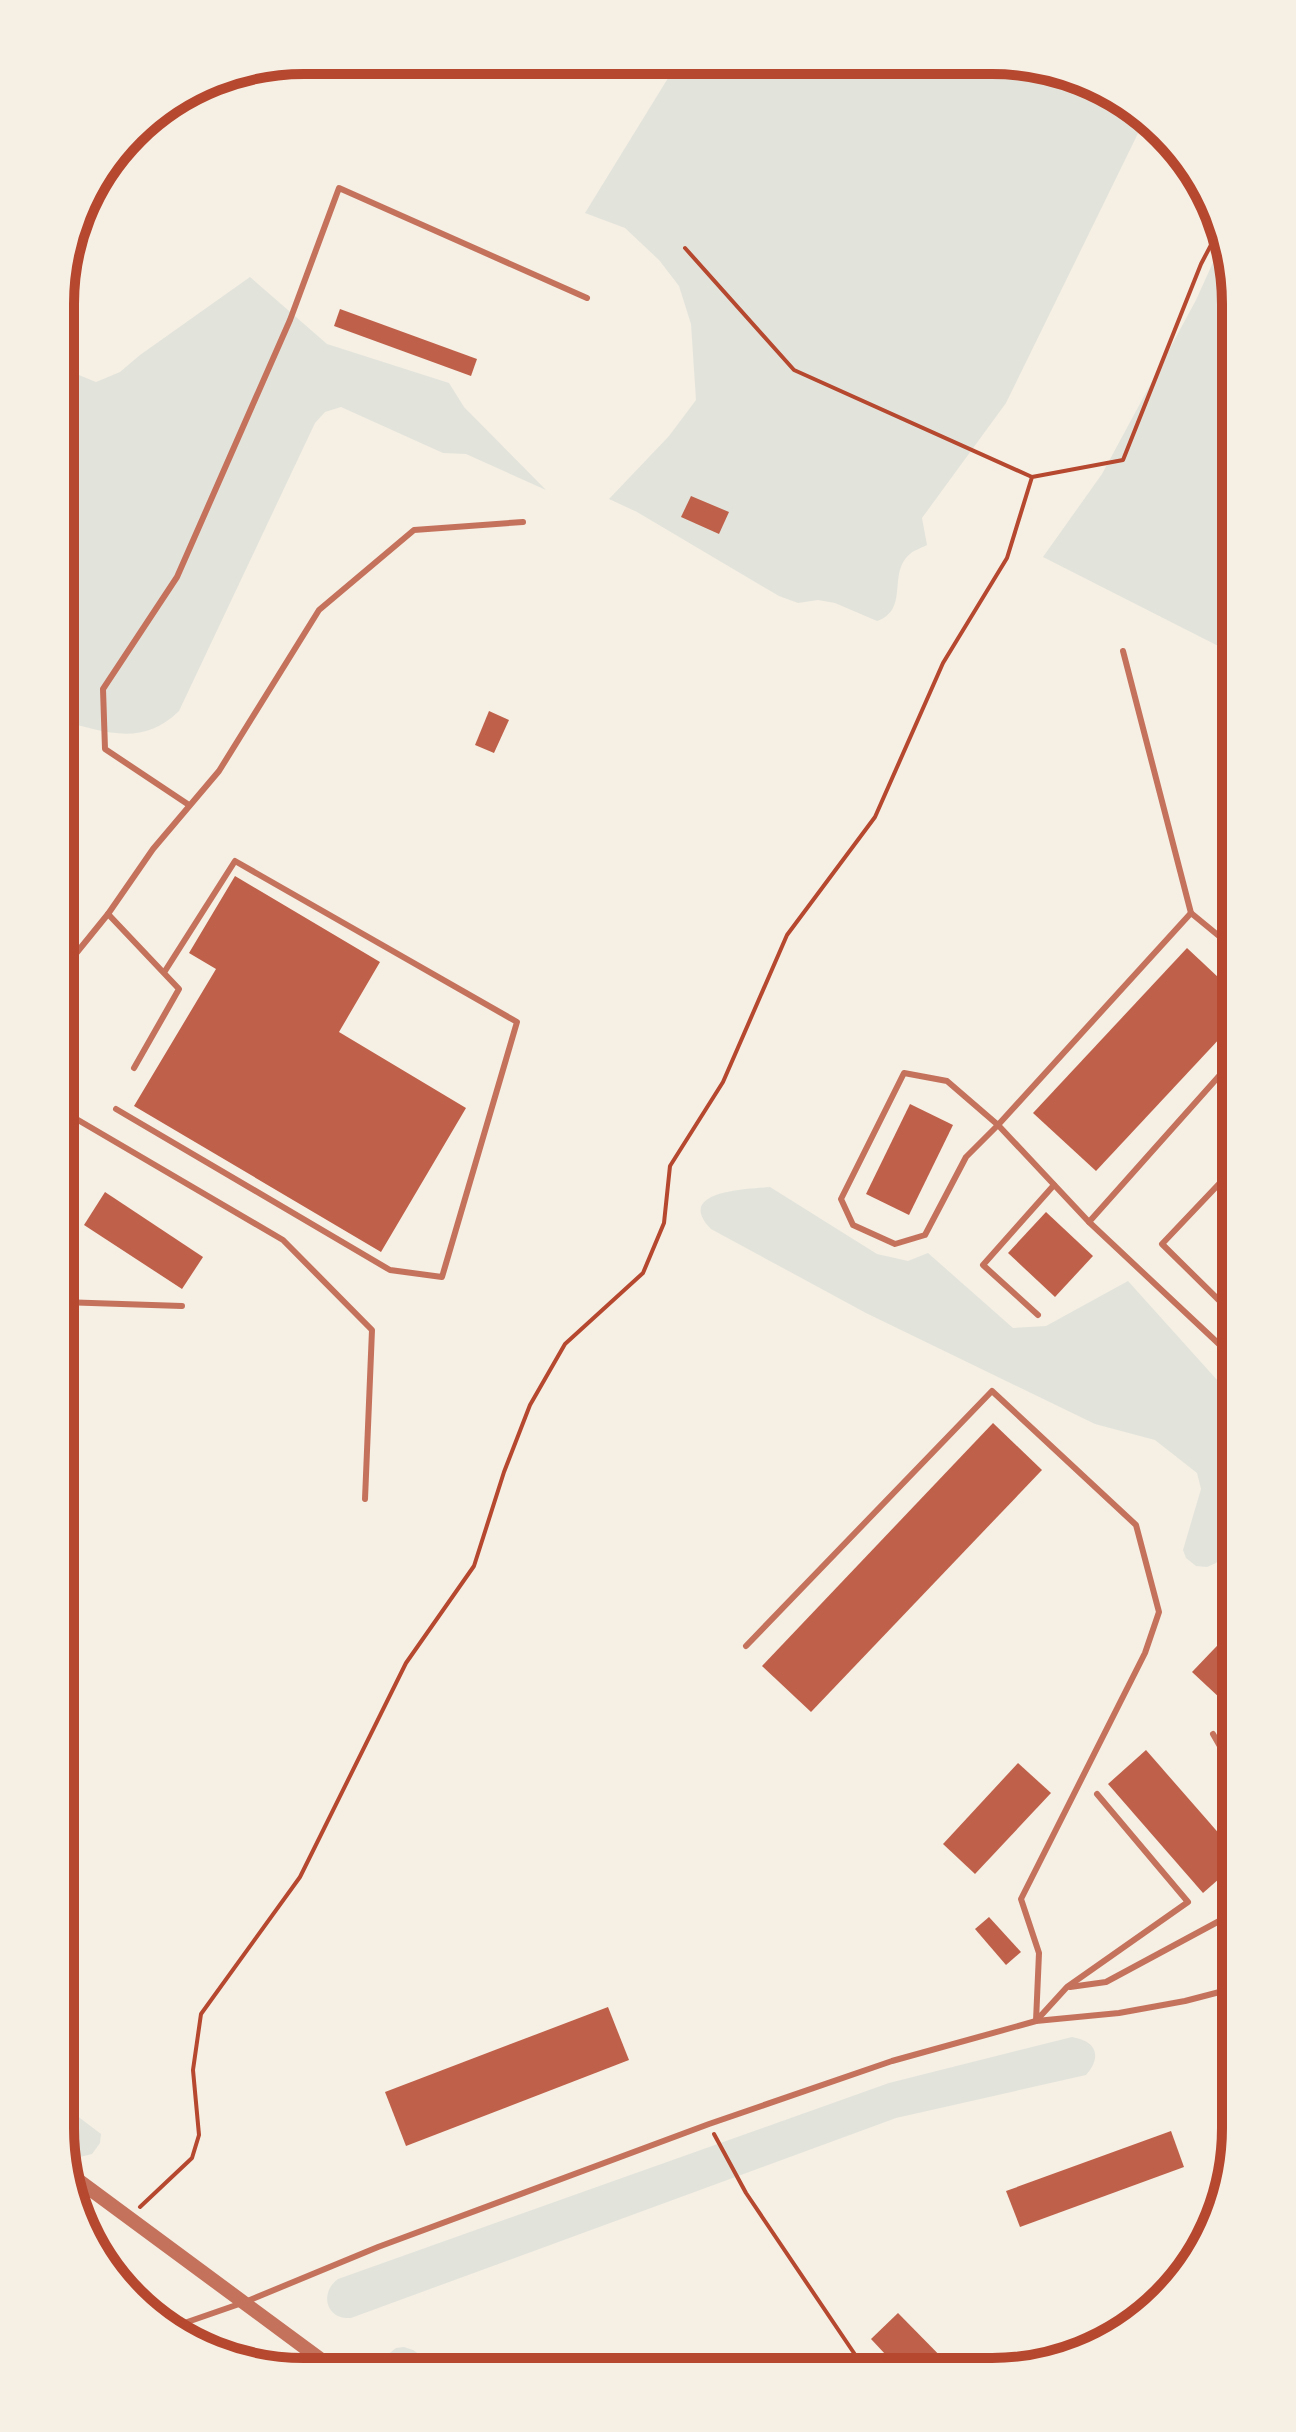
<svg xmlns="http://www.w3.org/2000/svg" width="1296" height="2432" viewBox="0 0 1296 2432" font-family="Manrope,sans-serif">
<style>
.green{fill:#e2e4dc}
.building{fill:#bf614a}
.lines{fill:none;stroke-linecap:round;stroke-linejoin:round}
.path{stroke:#b5482f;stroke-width:4}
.service{stroke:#c5725c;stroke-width:6}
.minor{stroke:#c5725c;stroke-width:8}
.tertiary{stroke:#c5725c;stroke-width:14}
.rim{fill:none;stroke:#b5482f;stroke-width:10}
</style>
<rect width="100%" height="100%" fill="#f6efe4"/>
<!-- green -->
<g class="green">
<path d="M667,62l372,3 107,52 -140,286 -84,115 5,27c-5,3 -13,5 -17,9 -23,19 0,56 -33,67l-42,-18 -17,-3 -20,3 -19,-7 -142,-84 -28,-13 60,-63 27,-36 -5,-76 -12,-38 -20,-26 -34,-32 -40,-15 88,-143z"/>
<polygon points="1225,236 1236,304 1236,655 1043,557 1102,474 1196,300"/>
<path d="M250,277l77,67 122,39 15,24 82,83 -80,-36 -23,-1 -102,-46 -16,5 -10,11 -136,288c-37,36 -73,21 -117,10v-359l7,9 27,11 24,-10 20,-17z"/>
<path d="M770,1187l107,67 31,7 20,-8 85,75 33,-2 82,-45 90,100 18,29v104l-15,42 -5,7 -9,4 -11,-1 -10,-8 -3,-8 18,-61 -4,-16 -42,-33 -60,-16 -229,-111 -155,-84c-38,-39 39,-40 59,-42z"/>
<path d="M1072,2037c25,4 30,20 14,38l-190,43 -545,200c-25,2 -32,-25 -13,-39l551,-196z"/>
<polygon points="60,2103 101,2134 100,2143 92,2154 80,2157 63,2148"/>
<polygon points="404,2347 413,2350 441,2370 383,2370 386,2356 396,2348"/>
</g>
<!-- building -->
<g class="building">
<polygon points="340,309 477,359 471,376 334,326"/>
<polygon points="691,496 729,512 719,534 681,517"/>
<polygon points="489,711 509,720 494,753 475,745"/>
<polygon points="235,876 380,962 339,1032 466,1108 381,1252 134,1106 216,969 189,953"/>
<polygon points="61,891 73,900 61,914"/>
<polygon points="1187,948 1236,994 1236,1021 1096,1171 1033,1113"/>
<polygon points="910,1104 953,1125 909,1215 866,1194"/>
<polygon points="61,1145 78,1156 61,1183"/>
<polygon points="105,1192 203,1257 182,1289 84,1225"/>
<polygon points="1046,1212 1093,1256 1055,1297 1008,1253"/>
<polygon points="993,1423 1042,1470 811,1712 762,1666"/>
<polygon points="1236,1626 1236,1713 1192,1672"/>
<polygon points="1146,1750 1236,1853 1236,1864 1203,1893 1108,1784"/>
<polygon points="1018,1763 1051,1793 975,1874 943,1844"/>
<polygon points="989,1917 1021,1952 1006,1965 975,1929"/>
<polygon points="608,2007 629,2060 406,2146 385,2092"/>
<polygon points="1171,2131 1184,2167 1020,2227 1006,2191"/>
<polygon points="898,2313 956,2372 902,2372 871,2339"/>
</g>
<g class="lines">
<!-- path -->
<g class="path">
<polyline points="685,248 794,370 1032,477"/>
<polyline points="714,2134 746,2193 856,2356 871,2372"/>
<polyline points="140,2207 192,2158 199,2135 193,2070 201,2014 300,1877 406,1663 474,1566 504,1472 530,1405 565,1344 643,1273 664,1223 670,1166 723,1082 787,935 875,817 943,663 1007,558 1032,477 1123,460 1201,264 1222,224"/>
</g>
<!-- service -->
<g class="service">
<polyline points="1123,651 1191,913"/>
<polyline points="189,805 105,749 103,689 177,577 290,320 339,188 587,298"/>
<polyline points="108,914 153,849 219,771 319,610 414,530 523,522"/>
<polyline points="61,972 108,914 179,989 134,1068"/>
<polyline points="116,1109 390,1270 442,1277 517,1022 235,861 165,971"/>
<polyline points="61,1110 283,1240 372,1330 365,1499"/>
<polyline points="1089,1222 998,1125 947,1081 904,1073 841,1199 853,1225 895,1244 925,1235 966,1157 998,1125 1191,913 1236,950"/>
<polyline points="61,1302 182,1306"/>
<polyline points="1038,1315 983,1265 1054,1185"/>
<polyline points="1236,1317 1162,1244 1236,1166"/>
<polyline points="1236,1360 1089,1222 1236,1057"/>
<polyline points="1231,1600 1236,1595"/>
<polyline points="746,1646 992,1391 1136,1525 1159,1612 1145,1653 1021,1899 1039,1953 1036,2021 1067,1987 1188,1902 1097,1794"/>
<polyline points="1213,1734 1236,1774"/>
<polyline points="1070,1987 1106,1982 1236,1912"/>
<polyline points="170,2328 245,2302 378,2247 709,2124 892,2061 1036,2021 1119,2013 1185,2001 1235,1988"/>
</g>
<!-- minor -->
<polyline class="minor" points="81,209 166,106"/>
<!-- tertiary -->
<polyline class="tertiary" points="67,2172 335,2370"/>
</g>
<!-- crop -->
<path d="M0 0H1296V2432H0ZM304 74H992A230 230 0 0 1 1222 304V2128A230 230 0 0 1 992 2358H304A230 230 0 0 1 74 2128V304A230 230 0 0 1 304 74Z" fill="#f6efe4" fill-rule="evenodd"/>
<path class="rim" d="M304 74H992A230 230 0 0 1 1222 304V2128A230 230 0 0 1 992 2358H304A230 230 0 0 1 74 2128V304A230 230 0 0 1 304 74Z"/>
</svg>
